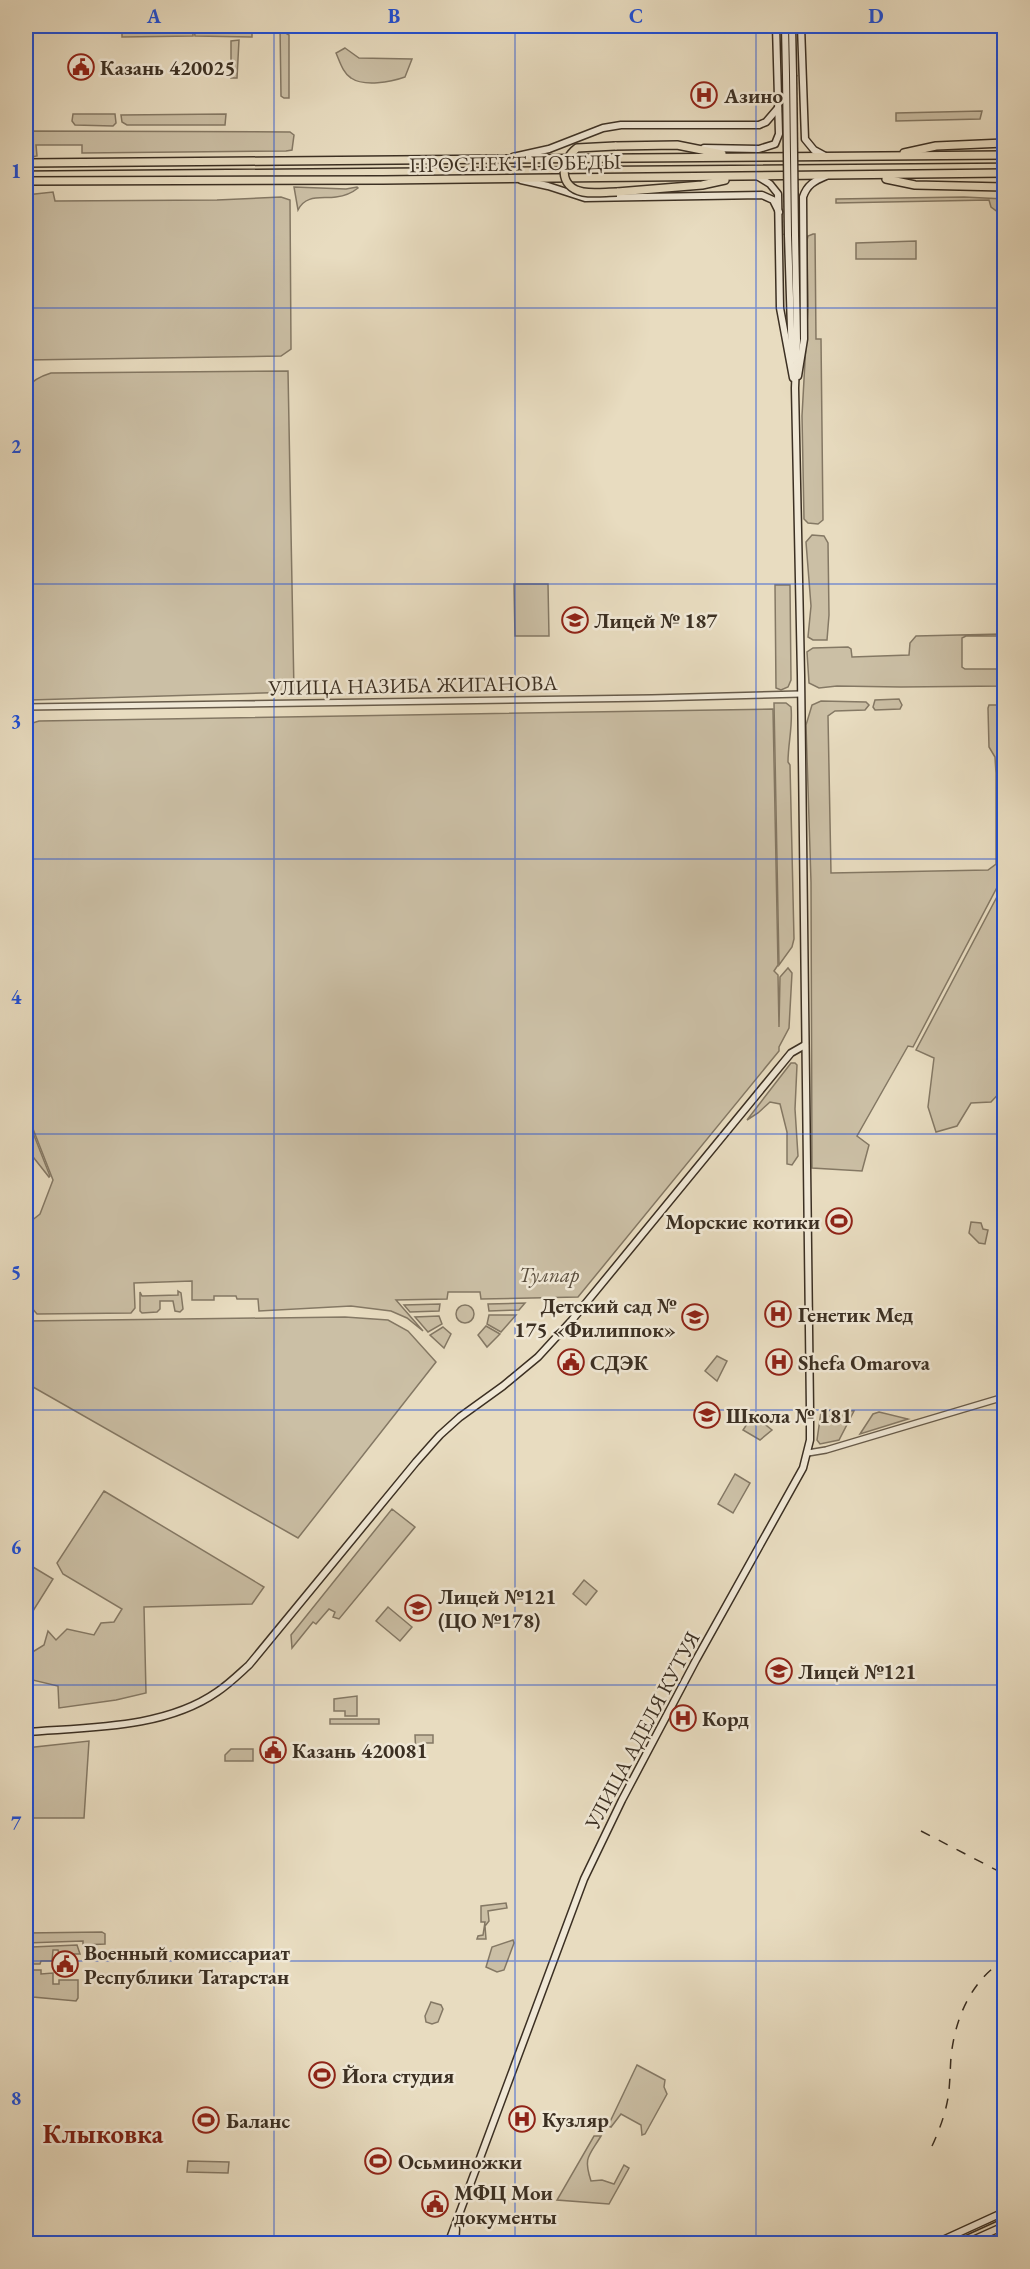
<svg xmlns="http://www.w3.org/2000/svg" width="1030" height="2269" viewBox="0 0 1030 2269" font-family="'EB Garamond',serif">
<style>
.green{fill:#cbbfa5;stroke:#847864;stroke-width:1.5}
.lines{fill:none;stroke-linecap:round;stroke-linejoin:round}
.tertiary-casing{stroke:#675b4a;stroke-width:8}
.secondary-casing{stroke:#3c3023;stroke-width:9}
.primary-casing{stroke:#3c3023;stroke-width:10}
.tertiary{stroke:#f0e8d6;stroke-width:5}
.secondary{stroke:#f0e8d6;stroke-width:6}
.primary{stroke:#e8dcc0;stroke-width:7}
.tram{stroke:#3c3023;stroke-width:1.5}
.rail{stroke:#3c3023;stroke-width:1.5;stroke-dasharray:10 10;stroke-linecap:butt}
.secondary-bridge-casing{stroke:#3c3023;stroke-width:9;stroke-linecap:butt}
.primary-bridge-casing{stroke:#3c3023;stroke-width:10;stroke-linecap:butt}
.secondary-bridge{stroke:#f0e8d6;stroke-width:6}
.primary-bridge{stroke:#e8dcc0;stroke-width:7}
.grid{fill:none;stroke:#1d4ed8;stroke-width:1.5;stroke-opacity:0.55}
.labels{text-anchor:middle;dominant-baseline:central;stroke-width:5;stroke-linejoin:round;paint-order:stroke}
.poi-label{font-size:21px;font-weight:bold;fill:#3c3023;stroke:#f0e8d6;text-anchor:start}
.street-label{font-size:21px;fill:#3c3023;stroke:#f0e8d6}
.park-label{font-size:21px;font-style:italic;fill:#594d3d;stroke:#f0e8d6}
.district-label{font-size:27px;font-weight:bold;fill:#7a1f14;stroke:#f0e8d6}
.neatline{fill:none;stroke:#1d4ed8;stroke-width:2}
.grid-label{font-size:20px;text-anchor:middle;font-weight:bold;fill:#1d4ed8}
</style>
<rect width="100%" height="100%" fill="#e8dcc0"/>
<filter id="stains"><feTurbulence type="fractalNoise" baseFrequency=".00333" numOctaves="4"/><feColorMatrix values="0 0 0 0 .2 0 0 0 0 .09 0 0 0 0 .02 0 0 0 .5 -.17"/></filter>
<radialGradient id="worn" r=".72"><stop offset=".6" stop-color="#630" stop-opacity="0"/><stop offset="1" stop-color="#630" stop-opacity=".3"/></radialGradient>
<!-- green -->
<g class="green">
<polygon points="148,26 164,26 164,28 193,28 193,36 122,37 122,29 154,28"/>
<polygon points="181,26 215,27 216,26 232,26 223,27 234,28 234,26 245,26 246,28 252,28 252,37 195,36 194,27"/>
<polygon points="280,26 284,26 284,32 289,35 289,98 284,98 281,96"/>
<polygon points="239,40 237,78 231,78 231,41"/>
<path d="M345,48l14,10 53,1 -7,18c-14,5 -41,10 -54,1 -8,-5 -11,-16 -15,-25z"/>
<polygon points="982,111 980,119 896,121 896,113"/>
<polygon points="73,114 115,114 116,123 113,126 75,125 72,121"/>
<polygon points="226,114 225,125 127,125 122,122 121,115"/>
<polygon points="26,131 290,132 294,135 292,150 286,151 82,153 82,145 36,145 37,156 26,158"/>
<path d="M294,187l52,2 11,-2 1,1c-6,5 -14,8 -22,9 -15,2 -30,-3 -38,13z"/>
<polygon points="53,192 55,201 217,200 281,197 290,200 291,349 281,356 26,360 26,195"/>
<polygon points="964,197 1004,199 1004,223 1000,223 999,213 991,207 989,200 836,203 836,199"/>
<polygon points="813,234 815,234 816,339 821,339 823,520 818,524 808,523 804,519 802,416 808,307 807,240 808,236"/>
<polygon points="916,241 916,259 856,259 856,243"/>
<path d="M288,371l6,321 -264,8 -4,-3v-308c6,-9 15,-13 25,-16z"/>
<polygon points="812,535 824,536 828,543 829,615 827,640 813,640 808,637 811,606 806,542"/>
<polygon points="514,584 548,584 549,636 515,636"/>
<polygon points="790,585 791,680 788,687 781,690 776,688 775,585"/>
<polygon points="1000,634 998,636 966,636 962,638 962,667 965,669 1004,669 1004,686 901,687 837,686 819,688 809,683 807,652 813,648 848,647 851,649 852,657 909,655 910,643 916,636"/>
<polygon points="899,699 902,705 900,709 875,710 873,707 875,700"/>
<polygon points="821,701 866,702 869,705 865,710 835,711 828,716 831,873 988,870 996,864 996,773 995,757 989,747 988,708 989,705 1004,705 1004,874 913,1047 908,1046 857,1136 869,1145 862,1171 812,1168 811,882 806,725 812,705"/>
<path d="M774,703h12l5,4c2,19 -3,36 -3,55l2,3 4,174 -2,8 -13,18z"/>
<polygon points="773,709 778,965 774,971 778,975 779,1027 780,977 788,968 792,973 789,1028 779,1047 779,1051 578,1297 481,1299 480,1292 448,1292 447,1299 396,1300 423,1331 407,1318 391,1311 351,1306 259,1311 258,1299 237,1299 236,1296 214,1296 214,1300 192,1300 192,1281 134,1283 135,1308 131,1313 37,1314 31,1307 26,1307 26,1225 40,1214 53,1180 26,1111 26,725 39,721"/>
<polygon points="999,893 1004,893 1004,1088 991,1102 971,1103 957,1126 936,1132 928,1107 934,1058 916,1050"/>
<polygon points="791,1063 795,1063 797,1065 795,1109 798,1156 792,1165 787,1164 787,1132 780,1104 770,1102 758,1113 747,1120"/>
<polygon points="26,1115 50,1176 49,1177 26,1148"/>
<polygon points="971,1222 981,1223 983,1229 988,1230 985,1244 979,1243 969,1233"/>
<polygon points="178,1291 181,1293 183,1309 180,1312 175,1311 173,1301 160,1301 160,1309 157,1312 142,1313 140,1311 140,1292 142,1296 178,1295"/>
<polygon points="525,1303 519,1310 489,1311 488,1304"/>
<polygon points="440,1304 439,1311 410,1312 404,1305"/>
<circle cx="465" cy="1314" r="9"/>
<polygon points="489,1315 516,1315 501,1332 487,1324"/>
<polygon points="439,1316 442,1324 428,1332 415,1317"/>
<polygon points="345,1317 388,1320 408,1331 436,1362 298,1538 26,1383 26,1321"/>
<polygon points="486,1326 500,1334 487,1347 478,1335"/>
<polygon points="443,1327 451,1334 444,1348 430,1335"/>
<polygon points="717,1356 727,1361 717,1381 705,1371"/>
<polygon points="834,1410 854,1411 839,1440 820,1444 817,1440 821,1412"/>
<polygon points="879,1412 908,1419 860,1434 873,1414"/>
<polygon points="753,1415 772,1430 760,1440 743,1430"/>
<polygon points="735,1474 750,1483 733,1513 718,1504"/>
<polygon points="104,1491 264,1587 252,1604 144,1607 146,1693 116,1700 59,1708 58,1686 33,1680 28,1688 26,1688 26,1656 44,1645 48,1631 56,1640 67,1629 94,1635 101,1623 114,1622 122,1609 63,1574 57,1563"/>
<polygon points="392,1509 415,1527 339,1619 333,1617 335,1612 329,1609 316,1624 313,1622 292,1648 291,1635"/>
<polygon points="28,1564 53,1579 33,1611 26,1607 26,1592 30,1584 26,1581 26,1568"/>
<polygon points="584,1580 597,1591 586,1605 573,1594"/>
<polygon points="388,1607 412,1627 400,1641 376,1621"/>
<polygon points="357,1696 357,1716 345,1716 345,1711 334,1711 334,1699"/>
<rect x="330" y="1719" width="49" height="5"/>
<polygon points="415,1735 433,1735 433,1743 425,1743 425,1756 416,1756"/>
<polygon points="89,1741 84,1818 26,1818 26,1748"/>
<polygon points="231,1749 253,1749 253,1761 225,1761 225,1755"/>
<polygon points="506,1903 507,1908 488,1911 489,1921 485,1926 486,1939 477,1939 478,1936 483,1935 485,1922 481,1922 481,1906"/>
<polygon points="102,1932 105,1934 105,1944 83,1945 83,1941 26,1943 26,1933"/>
<polygon points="513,1940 514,1943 504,1970 497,1972 486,1967 492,1947"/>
<polygon points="77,1945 80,1954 59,1954 58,1950 53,1950 52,1961 41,1961 40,1964 32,1964 32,1947"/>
<polygon points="33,1970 41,1970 41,1974 53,1973 53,1984 59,1984 59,1980 78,1980 78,1998 76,2001 33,1997"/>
<polygon points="431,2002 441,2005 443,2009 438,2022 432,2024 426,2022 425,2016"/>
<polygon points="637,2065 665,2080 664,2087 667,2094 645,2134 642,2135 641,2125 621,2114 611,2127 608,2126"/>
<path d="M594,2136h7c-12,20 -18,21 -10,45l11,-1 12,4 10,-19 5,3 -20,36 -52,-4z"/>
<polygon points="188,2161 229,2162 228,2173 187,2172"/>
</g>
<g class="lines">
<!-- tertiary casing -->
<g class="tertiary-casing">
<g id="tertiary">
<polyline points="26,707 652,698 801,694"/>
<polyline points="808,1453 826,1450 1004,1397"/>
</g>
</g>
<!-- secondary casing -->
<g class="secondary-casing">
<g id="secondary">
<polyline points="785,26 786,75"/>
<polyline points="792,26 793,75"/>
<polyline points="801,26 805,139 814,150 825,156"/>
<polyline points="704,148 759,149 775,144 779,134 776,26"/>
<polyline points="513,157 549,149 603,128 621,125 759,125 766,122 778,108"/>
<polyline points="757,176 770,184 778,194 780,308 793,378"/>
<polyline points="521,180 548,186 585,198 762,195 773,200 779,212"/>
<polyline points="788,235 792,360"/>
<path d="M798,376l6,-37 -1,-142c4,-12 11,-16 23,-21"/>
<path d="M26,1732c62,-5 138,-3 191,-40 12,-8 22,-18 32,-27l167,-203 24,-27 20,-18 43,-31 35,-29 34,-37 219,-267 14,-8"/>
<polyline points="448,2244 584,1879 622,1800 696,1660 803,1468 810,1440 810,1410 801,675 795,388 797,340 795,235"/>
<polyline points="455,2244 456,2229"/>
<polyline points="934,2244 1004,2212"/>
<polyline points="964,2244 1004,2226"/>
</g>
</g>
<!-- primary casing -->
<g class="primary-casing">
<g id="primary">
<polyline points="615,146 677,145 722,154"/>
<polyline points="904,153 936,146 1004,143"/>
<polyline points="26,163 1004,155"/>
<polyline points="886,179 915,185 1004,187"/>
<polyline points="26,181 383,180 1004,173"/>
<polyline points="617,192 702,185 725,180"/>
</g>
</g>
<!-- tertiary -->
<use href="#tertiary" class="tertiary"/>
<!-- secondary -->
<use href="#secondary" class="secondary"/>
<!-- primary -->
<use href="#primary" class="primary"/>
<!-- tram -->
<g class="tram">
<polyline points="26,171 1004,163"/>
<polyline points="947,2244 1004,2218"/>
</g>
<!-- rail -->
<g class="rail">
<polyline points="921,1831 1004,1874"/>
<path d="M932,2146c7,-15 13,-31 16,-48 2,-13 2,-27 3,-41 4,-39 20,-76 53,-97"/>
</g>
<!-- secondary-bridge casing -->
<g class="secondary-bridge-casing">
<g id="secondary-bridge">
<polyline points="786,75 788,235"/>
<polyline points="793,75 795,235"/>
</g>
</g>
<!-- primary-bridge casing -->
<g class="primary-bridge-casing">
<path id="primary-bridge" d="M615,146l-38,2c-17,13 -19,39 6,44 11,2 23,0 34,0"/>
</g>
<!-- secondary-bridge -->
<use href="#secondary-bridge" class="secondary-bridge"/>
<!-- primary-bridge -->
<use href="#primary-bridge" class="primary-bridge"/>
</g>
<!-- grid -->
<path class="grid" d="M274,26v2218M515,26v2218M756,26v2218M26,308h978M26,584h978M26,859h978M26,1134h978M26,1410h978M26,1685h978M26,1961h978"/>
<!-- icons -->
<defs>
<g id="civic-ring" transform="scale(1.35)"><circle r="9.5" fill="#f0e8d6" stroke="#8f2418" stroke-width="1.5"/><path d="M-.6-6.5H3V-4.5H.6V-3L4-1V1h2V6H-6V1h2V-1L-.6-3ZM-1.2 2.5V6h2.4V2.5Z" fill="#8f2418"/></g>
<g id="hospital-ring" transform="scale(1.35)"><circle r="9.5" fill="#f0e8d6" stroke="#8f2418" stroke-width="1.5"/><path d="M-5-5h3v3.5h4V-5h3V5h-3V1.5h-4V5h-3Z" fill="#8f2418"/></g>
<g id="school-ring" transform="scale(1.35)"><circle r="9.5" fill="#f0e8d6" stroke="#8f2418" stroke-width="1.5"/><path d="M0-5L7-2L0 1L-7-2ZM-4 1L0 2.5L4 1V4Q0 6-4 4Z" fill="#8f2418"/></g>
<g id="stadium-ring" transform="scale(1.35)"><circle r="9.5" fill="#f0e8d6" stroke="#8f2418" stroke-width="1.5"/><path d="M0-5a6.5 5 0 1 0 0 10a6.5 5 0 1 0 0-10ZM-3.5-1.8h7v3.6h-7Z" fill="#8f2418"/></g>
</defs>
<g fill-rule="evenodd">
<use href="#civic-ring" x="81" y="67"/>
<use href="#hospital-ring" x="704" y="95"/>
<use href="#school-ring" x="575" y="620"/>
<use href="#stadium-ring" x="839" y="1221"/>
<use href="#hospital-ring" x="778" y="1314"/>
<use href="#school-ring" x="695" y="1317"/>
<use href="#civic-ring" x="571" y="1362"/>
<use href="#hospital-ring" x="779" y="1362"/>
<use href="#school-ring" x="707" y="1415"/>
<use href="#school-ring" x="418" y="1608"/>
<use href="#school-ring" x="779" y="1671"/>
<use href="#hospital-ring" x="683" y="1718"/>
<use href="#civic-ring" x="273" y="1750"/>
<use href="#civic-ring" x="65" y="1964"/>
<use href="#stadium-ring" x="322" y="2075"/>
<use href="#hospital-ring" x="522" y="2119"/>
<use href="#stadium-ring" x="206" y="2120"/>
<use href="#stadium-ring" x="378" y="2161"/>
<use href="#civic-ring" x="435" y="2204"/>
</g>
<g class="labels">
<!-- poi labels -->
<g class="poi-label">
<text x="100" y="67">Казань 420025</text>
<text x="724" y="95">Азино</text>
<text x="594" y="620">Лицей № 187</text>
<text x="820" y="1221" text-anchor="end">Морские котики</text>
<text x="676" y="1305" text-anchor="end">Детский сад №<tspan x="676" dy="24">175 «Филиппок»</tspan></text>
<text x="798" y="1314">Генетик Мед</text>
<text x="590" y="1362">СДЭК</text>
<text x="798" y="1362">Shefa Omarova</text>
<text x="726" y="1415">Школа № 181</text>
<text x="438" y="1596">Лицей №121<tspan x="438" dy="24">(ЦО №178)</tspan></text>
<text x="798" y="1671">Лицей №121</text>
<text x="702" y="1718">Корд</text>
<text x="292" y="1750">Казань 420081</text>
<text x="84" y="1952">Военный комиссариат<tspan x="84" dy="24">Республики Татарстан</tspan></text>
<text x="342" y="2075">Йога студия</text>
<text x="542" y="2119">Кузляр</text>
<text x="226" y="2120">Баланс</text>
<text x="398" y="2161">Осьминожки</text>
<text x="454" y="2192">МФЦ Мои<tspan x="454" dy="24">документы</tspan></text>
</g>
<!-- street labels -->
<g class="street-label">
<text transform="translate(515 163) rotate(-1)">ПРОСПЕКТ ПОБЕДЫ</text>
<text transform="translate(413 685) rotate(-1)">УЛИЦА НАЗИБА ЖИГАНОВА</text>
<text transform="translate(642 1730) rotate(-62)">УЛИЦА АДЕЛЯ КУТУЯ</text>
</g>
<!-- park labels -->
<g class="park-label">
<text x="549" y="1274">Тулпар</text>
</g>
<!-- district labels -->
<g class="district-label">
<text x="103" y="2133">Клыковка</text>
</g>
</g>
<!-- margin -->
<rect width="1030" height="2269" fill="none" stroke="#e8dcc0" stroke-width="66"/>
<rect x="33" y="33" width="964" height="2203" class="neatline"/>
<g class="grid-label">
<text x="154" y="23">A</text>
<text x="394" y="23">B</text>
<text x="636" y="23">C</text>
<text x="876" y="23">D</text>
<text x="16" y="178">1</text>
<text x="16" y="453">2</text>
<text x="16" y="728">3</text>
<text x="16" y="1004">4</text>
<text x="16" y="1279">5</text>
<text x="16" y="1554">6</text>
<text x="16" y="1830">7</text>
<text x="16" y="2105">8</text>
</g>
<rect width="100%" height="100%" filter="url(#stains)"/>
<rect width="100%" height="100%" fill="url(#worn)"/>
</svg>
